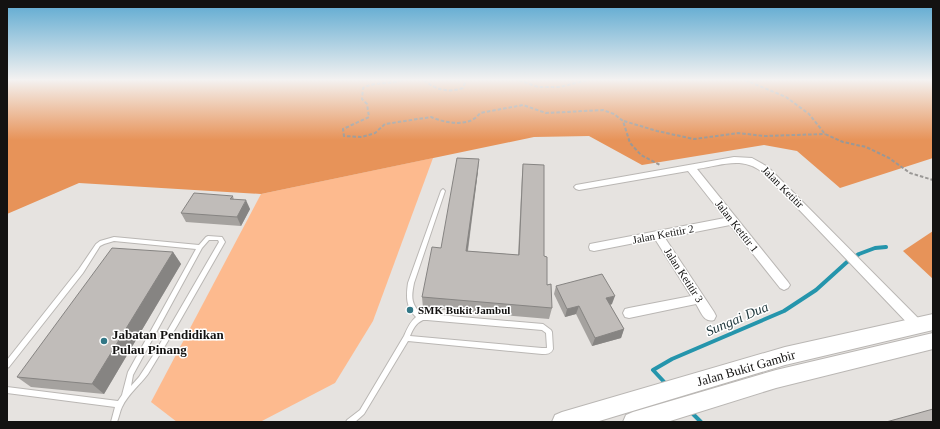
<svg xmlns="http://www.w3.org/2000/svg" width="940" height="429" viewBox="0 0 940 429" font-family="Georgia,serif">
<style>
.green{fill:#fdba8e}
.forest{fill:#e79359}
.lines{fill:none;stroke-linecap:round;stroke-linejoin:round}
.stream{stroke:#2595ac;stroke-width:4}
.service-casing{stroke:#bab7b4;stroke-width:2}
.minor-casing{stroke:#bab7b4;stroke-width:2}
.primary-casing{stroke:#bab7b4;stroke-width:2}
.path{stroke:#9a9896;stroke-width:2;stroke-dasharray:3.5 2;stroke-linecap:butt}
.service{fill:#fff;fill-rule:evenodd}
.minor{fill:#fff;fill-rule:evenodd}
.primary{fill:#fff;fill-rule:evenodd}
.wall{fill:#a5a29f}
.shaded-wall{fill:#868482}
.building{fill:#c0bcb9;stroke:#868482}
.poi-dot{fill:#327786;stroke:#fff;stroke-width:1.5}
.labels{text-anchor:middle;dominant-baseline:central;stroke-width:3;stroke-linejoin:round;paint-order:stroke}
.street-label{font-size:11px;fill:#131211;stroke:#fff}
.poi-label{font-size:11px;font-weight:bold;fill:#131211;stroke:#fff;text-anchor:start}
.near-poi-label{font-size:13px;font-weight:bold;fill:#131211;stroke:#fff;text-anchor:start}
.near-street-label{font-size:13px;fill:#131211;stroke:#fff}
.near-water-label{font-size:14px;font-style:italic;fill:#1e363b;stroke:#fff}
</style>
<rect width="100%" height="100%" fill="#e6e3e0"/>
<!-- green -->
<polygon class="green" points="433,158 373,321 335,383 260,422 177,422 151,402 261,194"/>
<!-- forest -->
<g class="forest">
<polygon points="7,80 933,80 933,158 840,188 797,151 764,145 642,165 589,136 534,137 261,194 79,183 7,214"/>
<polygon points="933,231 933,279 903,251"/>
</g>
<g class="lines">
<!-- stream -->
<g class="stream">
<polyline points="667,385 653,370 672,359 784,311 816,290 847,262 859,254 875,248 886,247"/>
<polyline points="691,412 701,422"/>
</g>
<!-- service casing -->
<g class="service-casing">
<g id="service">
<path d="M443,189l2,2 -31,92c-3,15 -3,21 8,32l5,-1 116,10 8,6 1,2 1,17c-2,5 -6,5 -11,5l-134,-13 -44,73 -9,8h-9l1,-2 13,-10 44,-74c3,-7 6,-14 12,-19 -10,-10 -10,-20 -8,-34l33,-92zM423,320h4l115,10 4,3 1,15h-5l-132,-12c3,-7 6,-13 13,-16z"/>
<path d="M208,236l14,1 3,5 -48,84 -29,48c-8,11 -20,20 -26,33 -2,4 -3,10 -5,15h-6l4,-15 -108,-14v-6l111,14 4,-6 6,-23 68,-123 -82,-8 -10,3 -4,2 -17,27 -74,94 -2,1v-8l72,-91 17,-25 4,-3 14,-4 85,8 7,-8zM209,240h9l1,2 -65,112 -15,23 -8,9 2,-11 69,-127z"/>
</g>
</g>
<!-- minor casing -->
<g class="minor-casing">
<path id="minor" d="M734,157l18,1 16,9 153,154 2,4 -2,4 -4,1 -4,-1 -147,-154c-22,-20 -43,-10 -69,-6l91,113 2,3 -2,3 -4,2 -4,-2 -50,-63 -65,13 49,74 2,4 -2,4c-10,3 -13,-8 -18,-16l-67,14 -4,-1 -2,-4 2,-4 4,-1 62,-12 -36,-57 -61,12 -4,-1 -1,-3 1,-3 135,-26 -37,-47 -109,19 -3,-1 -2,-2 2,-2z"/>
</g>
<!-- primary casing -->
<g class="primary-casing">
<g id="primary">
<polygon points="933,314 933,330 785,365 596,422 552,422 555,415 562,412 785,347"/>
<polygon points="933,333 933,349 776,388 667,422 623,422 626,415 633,412 776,370"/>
</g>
</g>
<!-- path -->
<g class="path">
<path d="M402,80c-13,5 -27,1 -39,8l-1,11 5,5 2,13 -26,12 1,7 18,1 13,-4 10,-9 46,-7c14,6 39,11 49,-4l43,-8 23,8 57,-3 11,4 9,7 7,22 11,12 19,10"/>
<path d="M424,80c12,10 24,13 39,8l3,-8"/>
<polyline points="519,80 538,87 560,87 587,80"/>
<polyline points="745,80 786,97 809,114 825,134 843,142 866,147 889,158 910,173 933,180"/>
<polyline points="624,121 657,131 694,139 738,133 764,136 825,134"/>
</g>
<!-- service -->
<use href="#service" class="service"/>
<!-- minor -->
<use href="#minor" class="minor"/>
<!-- primary -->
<use href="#primary" class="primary"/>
</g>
<!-- wall -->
<g class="wall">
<polygon points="523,164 544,256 547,285 552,308 549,319 423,308 422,297 441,248 478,171 468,251 518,255 522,175"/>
<polygon points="233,196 234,200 250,209 241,226 186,222 181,213"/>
<polygon points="173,252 181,264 104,394 31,387 17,377"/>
<polygon points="556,286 612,304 610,305 624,329 621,338 592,346 576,314 565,317 554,294"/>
</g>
<!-- shaded-wall -->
<g class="shaded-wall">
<polygon points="479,159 478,171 466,262 466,251"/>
<polygon points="246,200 250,209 241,226 237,217"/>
<polygon points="173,252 181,264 104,394 92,384"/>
<polygon points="615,296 612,304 604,307 606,298"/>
<polygon points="579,306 576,314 565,317 567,309"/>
<polygon points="624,329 621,338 592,346 595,338"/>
</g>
<!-- building -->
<g class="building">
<polygon points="457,158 479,159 466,251 519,255 523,164 544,165 544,256 547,257 547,285 551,284 552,308 422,297 432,247 441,248"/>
<polygon points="194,193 233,196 230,199 246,200 237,217 181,213"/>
<polygon points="112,248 173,252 92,384 17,377"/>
<polygon points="602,274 615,296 606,298 624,329 595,338 579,306 567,309 556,286"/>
<polygon points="933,409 933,422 886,422 908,416"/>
</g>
<!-- sky -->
<linearGradient id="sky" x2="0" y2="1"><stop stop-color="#5aa8d0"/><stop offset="0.57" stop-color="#f4f2f1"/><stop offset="1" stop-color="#f4f2f1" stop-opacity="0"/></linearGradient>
<rect width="940" height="140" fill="url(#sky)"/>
<!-- markers -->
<g class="poi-dot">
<circle cx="410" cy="310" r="4"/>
<circle cx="104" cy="341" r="4"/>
</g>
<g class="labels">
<!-- street labels -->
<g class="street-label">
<text transform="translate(783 187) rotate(45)">Jalan Ketitir</text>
<text transform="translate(737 226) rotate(52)">Jalan Ketitir 1</text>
<text transform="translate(663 234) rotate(-11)">Jalan Ketitir 2</text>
<text transform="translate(684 275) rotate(57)">Jalan Ketitir 3</text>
</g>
<!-- poi labels -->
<g class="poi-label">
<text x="418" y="310">SMK Bukit Jambul</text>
</g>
<!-- near-poi labels -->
<g class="near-poi-label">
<text x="112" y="334">Jabatan Pendidikan<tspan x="112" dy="15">Pulau Pinang</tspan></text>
</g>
<!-- near-street labels -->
<g class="near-street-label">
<text transform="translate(746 368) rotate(-16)">Jalan Bukit Gambir</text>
</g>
<!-- near-water labels -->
<g class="near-water-label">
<text transform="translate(737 319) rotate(-23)">Sungai Dua</text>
</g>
</g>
<!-- border -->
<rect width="940" height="429" fill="none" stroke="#131211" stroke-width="16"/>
</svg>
